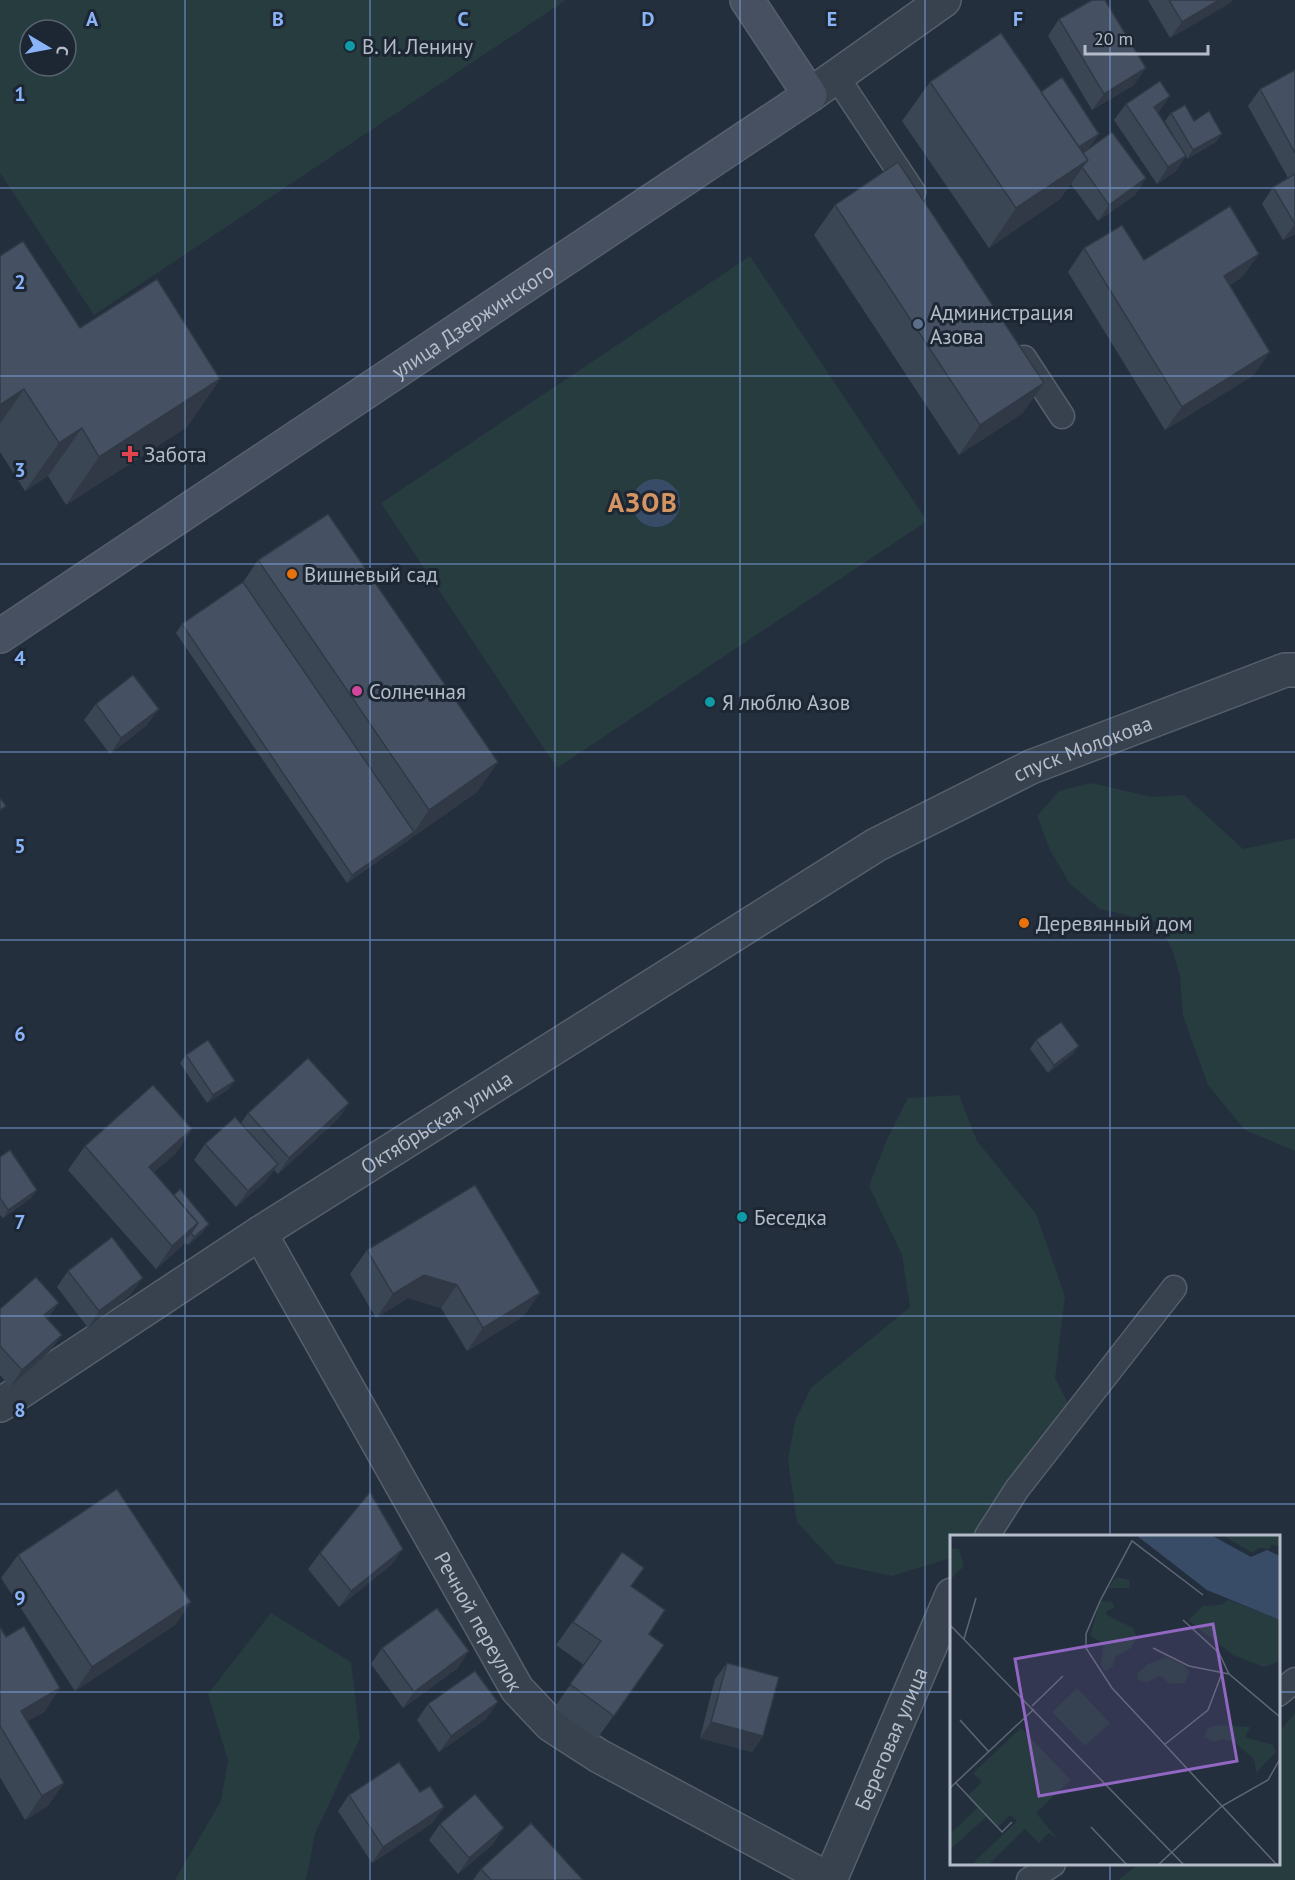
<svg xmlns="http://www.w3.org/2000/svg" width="1295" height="1880" viewBox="0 0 1295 1880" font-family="'PT Sans',sans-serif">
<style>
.green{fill:#263c3f;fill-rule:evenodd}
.water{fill:#394c67}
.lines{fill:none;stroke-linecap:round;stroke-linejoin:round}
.lane-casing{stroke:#565f6c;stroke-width:27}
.street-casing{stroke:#565f6c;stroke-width:36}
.secondary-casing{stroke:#565f6c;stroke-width:36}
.lane{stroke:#38414e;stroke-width:24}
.street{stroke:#38414e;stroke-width:33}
.secondary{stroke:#465061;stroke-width:33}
.wall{fill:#3b4654}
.shaded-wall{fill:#303945}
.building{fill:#455162;stroke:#303945;stroke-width:1.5}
.grid{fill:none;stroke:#8ab4f8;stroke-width:1.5;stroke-opacity:0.55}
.culture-dot{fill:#0f9aa8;stroke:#1d2633;stroke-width:2}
.service-dot{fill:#5c6f8a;stroke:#1d2633;stroke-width:2}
.health-dot{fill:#e0444e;stroke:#1d2633;stroke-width:2}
.food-dot{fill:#e8710a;stroke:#1d2633;stroke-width:2}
.hotel-dot{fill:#d1479c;stroke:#1d2633;stroke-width:2}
.labels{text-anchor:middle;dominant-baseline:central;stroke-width:6;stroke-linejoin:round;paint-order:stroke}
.poi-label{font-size:21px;fill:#b4bcc9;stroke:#1d2633;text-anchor:start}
.street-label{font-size:21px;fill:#b4bcc9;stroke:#1d2633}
.district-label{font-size:27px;font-weight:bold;letter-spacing:1.5px;fill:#d59563;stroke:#1d2633}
.inset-road{fill:none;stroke:#5e6776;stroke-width:1.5}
.view{fill:#9266c3;fill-opacity:0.15;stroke:#9266c3;stroke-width:3}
.inset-edge{fill:none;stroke:#b4bcc9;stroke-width:3}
.grid-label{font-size:20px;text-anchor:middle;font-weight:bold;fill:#8ab4f8;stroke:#1d2633;stroke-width:6;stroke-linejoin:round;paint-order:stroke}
</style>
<rect width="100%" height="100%" fill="#242f3e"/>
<!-- green -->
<g class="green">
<path d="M0,0h566l-472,315 -94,-142zM30,30h36v36h-36z"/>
<polygon points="750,256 927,521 557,768 381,503"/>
<polygon points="1091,783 1152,797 1184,795 1243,849 1295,838 1295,1151 1245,1130 1208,1085 1183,1016 1180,976 1172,949 1157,922 1100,909 1070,884 1050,850 1037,816 1059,791"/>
<polygon points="959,1095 977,1141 1036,1214 1065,1296 1055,1378 1068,1403 1055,1425 973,1536 952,1536 951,1558 892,1576 836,1564 797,1522 788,1460 795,1421 811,1388 910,1307 902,1255 869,1186 887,1139 908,1098"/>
<polygon points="271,1613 351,1662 360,1738 315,1834 308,1871 305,1880 175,1880 221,1801 228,1761 208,1694"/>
<polygon points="1295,1713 1295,1880 1118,1880 1139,1864 1278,1864 1279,1732"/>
</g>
<!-- water -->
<circle class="water" cx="656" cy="503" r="24"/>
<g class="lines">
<!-- lane casing -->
<g class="lane-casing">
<g id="lane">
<polyline points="836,76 913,192"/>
<polyline points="1024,358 1062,416"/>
<polyline points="987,1536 1017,1489 1174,1288"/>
<polyline points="1278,1694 1295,1680"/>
<polyline points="1029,1880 1053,1864"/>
</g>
</g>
<!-- street casing -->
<g class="street-casing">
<g id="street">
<polyline points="810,95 944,0"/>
<path id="s1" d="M260,1233l257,456 34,36 48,31 231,124"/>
<path id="s2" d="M0,1405l260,-172 616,-388 155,-78 254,-97h10"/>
<path id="s3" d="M830,1880l122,-285"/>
</g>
</g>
<!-- secondary casing -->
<g class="secondary-casing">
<g id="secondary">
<path id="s4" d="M0,636l810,-541 -63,-95"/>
</g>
</g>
<!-- lane -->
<use href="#lane" class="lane"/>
<!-- street -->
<use href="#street" class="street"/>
<!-- secondary -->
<use href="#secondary" class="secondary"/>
</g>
<!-- wall -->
<g class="wall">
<polygon points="1148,0 1232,0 1230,3 1170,38"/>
<polygon points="1059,19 1134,85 1092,110 1048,36"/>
<polygon points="1295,70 1295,234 1283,240 1262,204 1273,187 1288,178 1248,106 1260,89"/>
<polygon points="930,82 1041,92 1088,150 1083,153 1146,178 1135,195 1098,221 1071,184 1060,199 989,248 902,121"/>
<polygon points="1126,104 1159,112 1157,113 1183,152 1165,121 1171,113 1194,121 1216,142 1187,159 1186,156 1175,172 1157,184 1114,120"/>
<polygon points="835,205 1023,413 959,455 814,235"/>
<polygon points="1084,248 1144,260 1259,254 1242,277 1230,285 1254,375 1165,430 1068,272"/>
<polygon points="0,256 80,328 220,379 187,427 66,505 48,476 25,491 0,452"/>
<polygon points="258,560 498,762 477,792 347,883 176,633 182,624 243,582"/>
<polygon points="96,704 147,725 110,754 84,720"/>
<polygon points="1036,1040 1073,1054 1048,1073 1030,1049"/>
<polygon points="186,1055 229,1089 207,1103 180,1063"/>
<polygon points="349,1103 338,1119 278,1174 274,1170 266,1181 236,1207 194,1160 205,1144 241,1123 248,1113"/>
<polygon points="192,1129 176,1153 154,1172 203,1232 188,1245 185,1242 182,1246 156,1269 68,1170 85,1146"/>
<polygon points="0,1157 37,1190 31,1198 3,1218 0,1215"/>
<polygon points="475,1185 524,1316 467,1351 441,1308 408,1298 376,1318 350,1274 367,1250"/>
<polygon points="68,1271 131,1294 88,1328 57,1287"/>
<polygon points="0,1309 47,1319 50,1351 10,1387 0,1375"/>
<polygon points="403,1549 391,1565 339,1607 308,1569 320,1553"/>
<polygon points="622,1552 631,1586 649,1634 664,1645 597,1739 554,1708 584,1665 556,1645"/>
<polygon points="18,1555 191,1602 175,1625 75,1691 1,1578"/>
<polygon points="0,1627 6,1637 60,1688 44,1712 27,1721 48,1806 25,1820 0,1777"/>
<polygon points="382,1648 458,1668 403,1708 371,1664"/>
<polygon points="727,1663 763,1736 752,1752 700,1738 715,1679"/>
<polygon points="428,1704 486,1719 439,1752 417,1720"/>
<polygon points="420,1792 444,1807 432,1823 372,1863 338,1811 349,1795"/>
<polygon points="440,1824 493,1844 458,1874 429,1840"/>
<polygon points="481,1869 583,1880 473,1880"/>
</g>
<!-- shaded-wall -->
<g class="shaded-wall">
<polygon points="1219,0 1232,0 1230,3 1170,38 1182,22"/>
<polygon points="1146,68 1134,85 1092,110 1104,94"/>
<polygon points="1170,96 1159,112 1142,123 1154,107"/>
<polygon points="1099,134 1088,150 1060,169 1071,152"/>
<polygon points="1222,134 1216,142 1187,159 1193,150"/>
<polygon points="1186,156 1175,172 1157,184 1168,167"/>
<polygon points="1088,160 1060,199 989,248 1016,208"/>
<polygon points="1146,178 1135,195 1098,221 1109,205"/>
<polygon points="1295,224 1295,234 1283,240"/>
<polygon points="1259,254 1242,277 1207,299 1224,276"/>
<polygon points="1270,352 1254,375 1165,430 1182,407"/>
<polygon points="220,379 187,427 66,505 99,457"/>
<polygon points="1044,383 1023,413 959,455 980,425"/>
<polygon points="24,389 0,424 0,405"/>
<polygon points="82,428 48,476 25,491 59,443"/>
<polygon points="159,709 147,725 110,754 121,738"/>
<polygon points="498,762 477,792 347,883 352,875 414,832 429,810"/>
<polygon points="1079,1046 1073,1054 1048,1073 1054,1065"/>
<polygon points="235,1081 229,1089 207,1103 213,1095"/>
<polygon points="349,1103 338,1119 278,1174 289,1158"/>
<polygon points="192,1129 176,1153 133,1191 149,1167"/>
<polygon points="278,1164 266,1181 236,1207 248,1191"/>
<polygon points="37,1190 31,1198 3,1218 8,1210"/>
<polygon points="198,1223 182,1246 156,1269 172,1246"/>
<polygon points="209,1224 203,1232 188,1245 194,1237"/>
<polygon points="424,1275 457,1285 441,1308 408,1298 376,1318 393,1294"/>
<polygon points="143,1278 131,1294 88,1328 99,1311"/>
<polygon points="540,1293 524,1316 467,1351 483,1328"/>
<polygon points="59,1303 48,1319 44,1315"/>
<polygon points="62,1335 50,1351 10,1387 22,1370"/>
<polygon points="403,1549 391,1565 339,1607 351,1591"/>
<polygon points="191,1602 175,1625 75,1691 92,1667"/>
<polygon points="469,1651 458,1668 403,1708 414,1692"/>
<polygon points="60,1688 44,1712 5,1735 21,1711"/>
<polygon points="498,1702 486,1719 439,1752 451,1736"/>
<polygon points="711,1722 763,1736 752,1752 700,1738"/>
<polygon points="64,1783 48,1806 25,1820 42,1796"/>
<polygon points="444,1807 432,1823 372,1863 383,1847"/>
<polygon points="504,1828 493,1844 458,1874 469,1858"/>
</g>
<!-- building -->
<g class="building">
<polygon points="1092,0 1105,0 1146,68 1104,94 1059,19"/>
<polygon points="1169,0 1219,0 1182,22"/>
<polygon points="1001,33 1088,160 1016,208 930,82"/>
<polygon points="1295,70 1295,153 1260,89"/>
<polygon points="1062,77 1099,134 1079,147 1041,92"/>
<polygon points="1160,81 1170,96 1154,107 1186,156 1168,167 1126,104"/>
<polygon points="1185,105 1194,121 1209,111 1222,134 1193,150 1171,113"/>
<polygon points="1112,132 1146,178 1109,205 1082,167 1088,160 1083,153"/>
<polygon points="898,162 1044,383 980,425 835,205"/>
<polygon points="1295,174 1295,224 1273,187"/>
<polygon points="1230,206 1259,254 1224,276 1270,352 1182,407 1084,248 1122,225 1144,260"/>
<polygon points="23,241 80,328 157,279 220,379 99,457 82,428 59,443 24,389 0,405 0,256"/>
<polygon points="328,514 498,762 429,810 258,560"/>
<polygon points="243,582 414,832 352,875 182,624"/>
<polygon points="133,675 159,709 121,738 96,704"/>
<polygon points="0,798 6,806 0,810"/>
<polygon points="1061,1022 1079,1046 1054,1065 1036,1040"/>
<polygon points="208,1040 235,1081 213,1095 186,1055"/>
<polygon points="308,1058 349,1103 289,1158 248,1113"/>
<polygon points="153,1085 192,1129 149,1167 198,1223 172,1246 85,1146"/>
<polygon points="235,1117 278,1164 248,1191 205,1144"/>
<polygon points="10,1150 37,1190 8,1210 0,1198 0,1157"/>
<polygon points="475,1185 540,1293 483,1328 457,1285 424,1275 393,1294 367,1250"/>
<polygon points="180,1189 209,1224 194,1237 191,1233 198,1223 174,1195"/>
<polygon points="112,1237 143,1278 99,1311 68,1271"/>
<polygon points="36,1277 59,1303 44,1315 62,1335 22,1370 0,1346 0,1309"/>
<polygon points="117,1489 191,1602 92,1667 18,1555"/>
<polygon points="370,1492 403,1549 351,1591 320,1553"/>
<polygon points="622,1552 644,1568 631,1586 665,1610 649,1634 664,1645 614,1716 570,1684 601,1641 573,1622"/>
<polygon points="437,1608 469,1651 414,1692 382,1648"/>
<polygon points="24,1626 60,1688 21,1711 64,1783 42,1796 0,1726 0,1627 6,1637"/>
<polygon points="727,1663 779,1677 763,1736 711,1722"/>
<polygon points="475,1671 498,1702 451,1736 428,1704"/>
<polygon points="399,1762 420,1792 430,1786 444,1807 383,1847 349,1795"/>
<polygon points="475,1794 504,1828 469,1858 440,1824"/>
<polygon points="531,1823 583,1880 491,1880 481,1869"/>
</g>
<!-- grid -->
<path class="grid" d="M185,0v1880M370,0v1880M555,0v1880M740,0v1880M925,0v1880M1110,0v1536M0,188h1295M0,376h1295M0,564h1295M0,752h1295M0,940h1295M0,1128h1295M0,1316h1295M0,1504h1295M0,1692h952M1278,1692h17M1110,1864v16"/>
<!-- markers -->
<g class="culture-dot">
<circle cx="350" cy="46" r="6"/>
<circle cx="710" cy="702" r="6"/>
<circle cx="742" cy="1217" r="6"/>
</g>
<circle class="service-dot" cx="918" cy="324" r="6"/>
<path class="health-dot" d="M127 445h6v6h6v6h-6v6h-6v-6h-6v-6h6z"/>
<g class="food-dot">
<circle cx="292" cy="574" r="6"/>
<circle cx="1024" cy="923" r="6"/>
</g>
<circle class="hotel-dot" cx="357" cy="691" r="6"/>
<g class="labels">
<!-- poi labels -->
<g class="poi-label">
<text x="362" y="46">В. И. Ленину</text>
<text x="930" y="312">Администрация<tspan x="930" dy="24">Азова</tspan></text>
<text x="144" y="454">Забота</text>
<text x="304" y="574">Вишневый сад</text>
<text x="369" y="691">Солнечная</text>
<text x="722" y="702">Я люблю Азов</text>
<text x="1036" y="923">Деревянный дом</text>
<text x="754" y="1217">Беседка</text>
</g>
<!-- street labels -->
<g class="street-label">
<text stroke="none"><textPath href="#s4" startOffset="568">улица Дзержинского</textPath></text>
<text stroke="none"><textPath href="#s2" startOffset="1268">спуск Молокова</textPath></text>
<text stroke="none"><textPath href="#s2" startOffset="520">Октябрьская улица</textPath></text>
<text stroke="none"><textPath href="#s1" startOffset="446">Речной переулок</textPath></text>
<text stroke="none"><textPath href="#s3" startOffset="154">Береговая улица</textPath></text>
</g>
<!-- district labels -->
<g class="district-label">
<text x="643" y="502">АЗОВ</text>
</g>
</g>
<!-- overview -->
<g transform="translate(950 1535)">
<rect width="330" height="330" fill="#242f3e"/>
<path d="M272,0h58v11l-9,-1 -1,4 -12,-1 -5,5zM0,13l9,1 5,17 -14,14zM166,42l13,3 1,8h-22zM279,65l51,20v41l-16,6 -31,-12 -45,-35 15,-14 18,-1zM150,66l12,1 3,6 -9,3 1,4 26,13 4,9 -6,11 -16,9 -2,9 -7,5 -5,-5 2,-23 -13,-7zM217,122l18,9 4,6 -4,11 -15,1 -10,-8 -12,6 -10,-2 -1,-6 11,-10zM127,153l33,35 -25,23 -33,-34zM266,190l34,2 -5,10 28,8 3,7 -20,21 -2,-14 -20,-17 -13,-3 -7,3 -10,-5 4,-9zM71,193l50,52 -35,33 22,26 -9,-6 -10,10 -14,-14 -37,36h-17l46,-44 -7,-6 -13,13 -11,-11 -35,32 -1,-15 27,-26 -10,-12 15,-14 -9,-9z" fill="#263c3f"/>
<path d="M186,0h75l40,22 16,-7 13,6v64l-73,-30z" fill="#394c67"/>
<path class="inset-road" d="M253,60l-71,-54 -32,60 -14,33v14l26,40 165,177M233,85l36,33 10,21M0,90l234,240M14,104l12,-41M203,113l36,18 40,8 51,43M82,171l31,-30M10,185l29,32M214,210l44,-35 14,-37M6,248l46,49 10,-10M0,253l84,-79M141,292l36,38M208,330l64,-59 46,-26 12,-21"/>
<path class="view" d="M263,89l24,137 -198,35 -24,-137z"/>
<rect width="330" height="330" class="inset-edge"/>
</g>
<g class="grid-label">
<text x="92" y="26">A</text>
<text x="278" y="26">B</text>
<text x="463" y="26">C</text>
<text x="648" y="26">D</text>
<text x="832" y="26">E</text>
<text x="1018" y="26">F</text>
<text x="20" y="101">1</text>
<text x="20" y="289">2</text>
<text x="20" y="477">3</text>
<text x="20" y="665">4</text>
<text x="20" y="853">5</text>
<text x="20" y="1041">6</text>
<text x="20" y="1229">7</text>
<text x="20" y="1417">8</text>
<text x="20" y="1605">9</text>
</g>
<!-- north arrow -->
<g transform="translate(48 48) rotate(100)"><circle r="28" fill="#1d2633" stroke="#59626f" stroke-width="1.5"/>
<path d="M0-4.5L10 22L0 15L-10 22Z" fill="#8ab4f8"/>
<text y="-9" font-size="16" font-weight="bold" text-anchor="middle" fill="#b4bcc9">С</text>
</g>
<!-- scale -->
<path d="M1085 45v9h123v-9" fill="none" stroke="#b4bcc9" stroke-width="3"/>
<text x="1094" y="45" font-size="18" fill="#b4bcc9" stroke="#1d2633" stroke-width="4.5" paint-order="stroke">20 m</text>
</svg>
